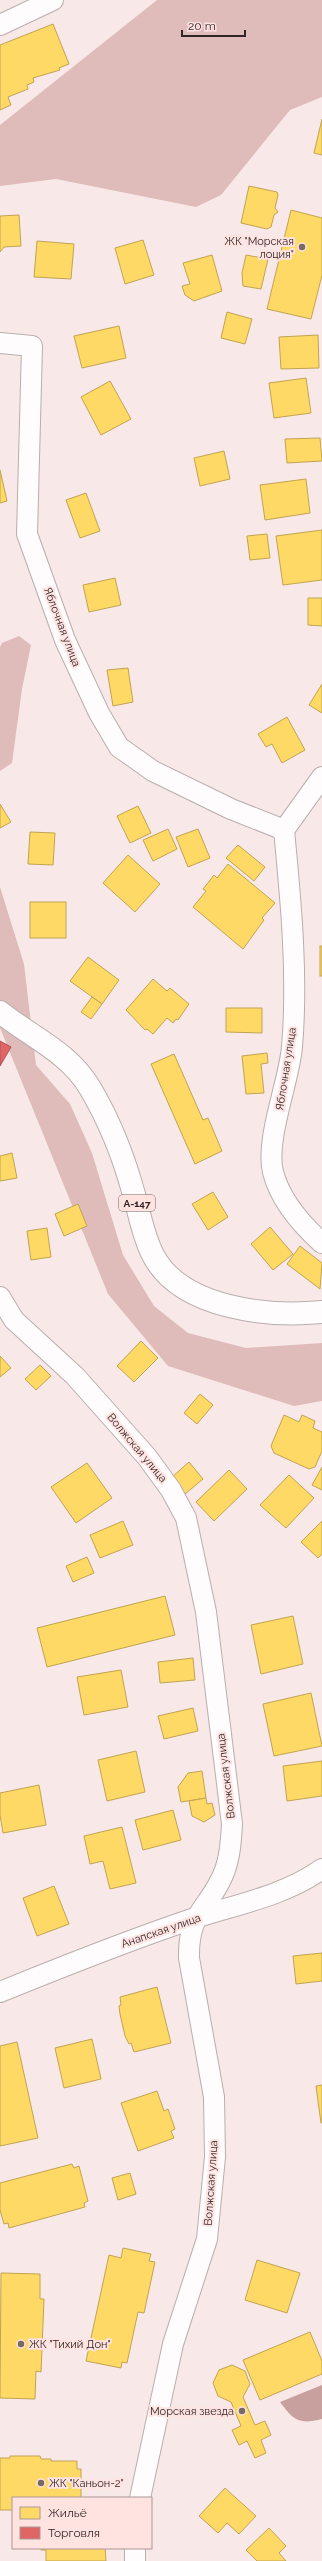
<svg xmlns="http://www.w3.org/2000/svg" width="322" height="2561" viewBox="0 0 322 2561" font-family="Raleway,sans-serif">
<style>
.forest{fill:#dfbcba}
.water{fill:#c8a19e}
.homes{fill:#ffd966;stroke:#c1a352}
.shops{fill:#e06666;stroke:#ab5352}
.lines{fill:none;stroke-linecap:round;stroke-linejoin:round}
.minor-casing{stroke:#b9aead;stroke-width:22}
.major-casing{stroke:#b9aead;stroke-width:24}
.minor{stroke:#fefcfc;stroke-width:20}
.major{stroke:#fefcfc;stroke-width:22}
.poi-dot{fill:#766a69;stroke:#ffe3e1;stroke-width:1.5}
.labels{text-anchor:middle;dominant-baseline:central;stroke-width:4;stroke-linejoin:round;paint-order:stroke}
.shield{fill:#ffe3e1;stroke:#6e5f5d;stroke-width:1}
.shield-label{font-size:10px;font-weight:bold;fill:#302625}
.poi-label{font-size:11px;fill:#302625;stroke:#ffe3e1;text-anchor:end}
.street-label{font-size:11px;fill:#302625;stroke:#ffe3e1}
</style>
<rect width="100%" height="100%" fill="#f8e9e8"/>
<!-- forest -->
<g class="forest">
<polygon points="157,0 322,0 322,97 290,110 221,195 196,207 56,179 0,186 0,125"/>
<polygon points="19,636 31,645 22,689 12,763 0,771 0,647 2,643"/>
<polygon points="0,887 24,964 36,1065 70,1104 92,1153 123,1255 154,1306 188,1333 246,1348 322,1343 322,1401 294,1406 168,1366 108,1294 0,1028"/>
</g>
<!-- water -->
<path class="water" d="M322,2385v34c-23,6 -29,1 -42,-17z"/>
<!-- homes -->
<g class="homes">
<polygon points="53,24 69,64 59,68 60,70 33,78 34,82 27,85 28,89 8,97 11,105 0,110 0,45"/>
<polygon points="322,119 322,155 314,153"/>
<polygon points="249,186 277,192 278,195 275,208 278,212 274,215 271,227 267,229 241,223"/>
<polygon points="291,210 322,218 322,275 311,319 267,309"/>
<polygon points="19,215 21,246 4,247 0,252 0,216"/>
<polygon points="143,240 154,275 125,284 115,248"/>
<polygon points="37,241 74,244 71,279 34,277"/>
<polygon points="212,255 222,291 194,301 185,295 182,286 190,284 183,263"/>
<polygon points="246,255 268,259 261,289 243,286 242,273"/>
<polygon points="227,312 252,319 245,344 221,338"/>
<polygon points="119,326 126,358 82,368 74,336"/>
<polygon points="318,335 319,368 281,369 279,337"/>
<polygon points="306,378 311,413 274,418 269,383"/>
<polygon points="110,381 131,419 101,435 81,397"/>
<polygon points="320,438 322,461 287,463 285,439"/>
<polygon points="224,451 230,479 200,486 194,458"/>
<polygon points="0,470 7,501 0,503"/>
<polygon points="306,479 310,513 265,520 260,485"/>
<polygon points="86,493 100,531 80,538 66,500"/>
<polygon points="322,530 322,580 283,585 276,536"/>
<polygon points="267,534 270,558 250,560 247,536"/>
<polygon points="115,578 121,605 89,612 83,585"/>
<polygon points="308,598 322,598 322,626 308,625"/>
<polygon points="128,668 133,702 113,706 107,670"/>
<polygon points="322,684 322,713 309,705"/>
<polygon points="287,717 305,750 282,763 272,744 266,747 258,734"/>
<polygon points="0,804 11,822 0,828"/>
<polygon points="138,806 151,833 130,843 117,816"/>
<polygon points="168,829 177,849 153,861 143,840"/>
<polygon points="198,829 210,858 188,867 176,837"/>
<polygon points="30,832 55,833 53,865 28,864"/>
<polygon points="238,845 265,867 254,881 226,858"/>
<polygon points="128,855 160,884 135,912 103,883"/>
<polygon points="228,864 275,903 262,918 264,920 243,949 193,907 206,891 203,889 214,875 217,878"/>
<rect x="30" y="902" width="36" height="36"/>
<rect x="320" y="946" width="2" height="30"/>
<polygon points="88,957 119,980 102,1004 70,981"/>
<polygon points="153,979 167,991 170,988 189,1004 178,1020 176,1019 173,1023 167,1018 153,1034 147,1029 145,1030 126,1010"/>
<polygon points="92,997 102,1004 91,1019 81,1012"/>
<polygon points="226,1008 262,1008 262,1033 226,1032"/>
<polygon points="267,1053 268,1063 261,1064 264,1093 246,1094 242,1056"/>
<polygon points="174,1054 203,1120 208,1118 222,1151 195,1164 151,1064"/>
<polygon points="12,1153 17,1178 0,1181 0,1156"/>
<polygon points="213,1192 228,1217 208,1230 192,1204"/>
<polygon points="78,1204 87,1226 64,1236 55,1214"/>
<polygon points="270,1227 293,1254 273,1270 251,1244"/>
<polygon points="47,1228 51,1257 31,1260 27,1231"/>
<polygon points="300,1246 322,1263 320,1289 287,1264"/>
<polygon points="141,1341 158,1358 134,1382 117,1366"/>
<polygon points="0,1356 11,1368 0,1377"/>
<polygon points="40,1365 51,1376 36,1390 25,1379"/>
<polygon points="200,1394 213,1405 197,1424 184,1413"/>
<polygon points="284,1415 299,1422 302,1415 315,1421 313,1428 322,1432 322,1451 315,1467 309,1469 274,1453 271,1446"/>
<polygon points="189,1462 203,1479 185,1494 171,1478"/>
<polygon points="87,1463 112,1498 76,1523 51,1487"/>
<polygon points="322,1467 322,1490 312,1485"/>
<polygon points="229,1470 247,1489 214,1521 196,1502"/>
<polygon points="289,1475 314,1498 286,1528 260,1505"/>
<polygon points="123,1521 133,1545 100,1558 90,1535"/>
<polygon points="322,1521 322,1554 318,1558 301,1542"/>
<polygon points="87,1557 94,1573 73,1582 66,1566"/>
<polygon points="165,1596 175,1635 47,1667 37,1628"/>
<polygon points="293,1616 303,1664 261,1674 251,1625"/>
<polygon points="193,1658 195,1680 160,1683 158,1662"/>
<polygon points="121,1670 128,1707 84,1715 77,1677"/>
<polygon points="311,1693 322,1746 274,1756 263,1704"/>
<polygon points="193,1708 198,1731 164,1739 158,1716"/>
<polygon points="136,1751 145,1792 107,1801 98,1760"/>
<polygon points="322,1761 322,1796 287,1801 283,1766"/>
<polygon points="202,1771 206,1798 181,1802 178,1787 188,1773"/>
<polygon points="39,1785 46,1825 3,1833 0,1815 0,1793"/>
<polygon points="206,1798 207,1804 212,1803 215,1815 204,1822 192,1816 189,1801"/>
<polygon points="173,1810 181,1840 143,1850 135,1820"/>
<polygon points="122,1827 136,1883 110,1889 103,1861 90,1864 84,1836"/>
<polygon points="54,1886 69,1924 37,1936 23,1898"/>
<polygon points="322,1953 322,1981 296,1984 293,1956"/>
<polygon points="157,1987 171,2043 134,2052 131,2043 129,2044 125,2036 120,2014 119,2006 121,2005 120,1997"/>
<polygon points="92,2039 101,2079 64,2088 55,2048"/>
<polygon points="17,2042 38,2138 0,2146 0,2046"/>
<polygon points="322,2085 322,2123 321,2123 316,2086"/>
<polygon points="157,2091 164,2111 168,2109 175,2129 171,2131 174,2138 138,2151 121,2103"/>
<polygon points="72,2164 74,2168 79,2166 88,2201 84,2203 85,2207 9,2228 8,2223 4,2224 0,2210 0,2183"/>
<polygon points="130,2173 136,2194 118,2200 112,2178"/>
<polygon points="123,2248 151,2254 149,2261 155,2262 144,2313 138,2312 127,2363 122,2362 121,2368 86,2361 109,2255 121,2258"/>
<polygon points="257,2260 300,2273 287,2313 245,2300"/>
<polygon points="1,2273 40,2274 40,2299 44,2299 41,2372 36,2371 35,2399 0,2398"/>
<polygon points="310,2332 322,2361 322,2374 260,2400 243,2360"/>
<polygon points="232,2365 245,2371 250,2384 243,2397 255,2425 265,2421 271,2435 261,2440 266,2453 255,2458 247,2441 239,2445 232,2430 241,2426 231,2402 218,2396 213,2383 219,2370"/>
<polygon points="10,2456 40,2456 41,2459 51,2459 51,2461 77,2461 77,2469 81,2469 81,2498 13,2498 13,2510 0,2510 0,2458 10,2458"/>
<polygon points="225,2488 256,2516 239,2534 227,2523 218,2533 199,2516"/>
<polygon points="269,2528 286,2546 279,2553 286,2561 257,2561 246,2550"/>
<polygon points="41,2548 105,2548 106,2561 46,2561 46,2550 41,2550"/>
</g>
<!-- shops -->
<polygon class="shops" points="0,1041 11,1047 0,1066"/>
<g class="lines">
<!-- minor casing -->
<g class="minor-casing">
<g id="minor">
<polyline points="0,25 53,0"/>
<path d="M0,343l32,3 -5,188 38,106 34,73 20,34 34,24 78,38 53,21c7,72 14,146 8,217 -3,35 -27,93 -19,125 7,28 28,52 49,71"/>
<polyline points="284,830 322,777"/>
<path d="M0,1297l14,23 61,56 72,81 24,33 15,28 20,94 26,212c-1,17 -2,35 -9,51 -15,35 -35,37 -34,83l25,139 1,60 -8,82 -34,105 -33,154"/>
<path d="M0,1992c64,-26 129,-52 195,-74 43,-14 89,-22 127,-49"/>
<polyline points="135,2548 135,2561"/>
</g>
</g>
<!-- major casing -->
<g class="major-casing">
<path id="major" d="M0,1012c31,25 69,40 90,76 19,32 33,67 43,103 6,20 10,45 20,64 28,54 115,62 169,57"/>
</g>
<!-- minor -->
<use href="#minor" class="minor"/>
<!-- major -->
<use href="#major" class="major"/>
</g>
<!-- markers -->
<g class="poi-dot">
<circle cx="302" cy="247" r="4"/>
<circle cx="21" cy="2344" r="4"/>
<circle cx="242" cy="2411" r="4"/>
<circle cx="41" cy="2483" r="4"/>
</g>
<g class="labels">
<!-- shield labels -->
<rect class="shield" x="119" y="1195" width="36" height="16" rx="3"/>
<g class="shield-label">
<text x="137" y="1203">А-147</text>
</g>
<!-- poi labels -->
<g class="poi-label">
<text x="294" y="241">ЖК "Морская<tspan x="294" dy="13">лоция"</tspan></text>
<text x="29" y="2344" text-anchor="start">ЖК "Тихий Дон"</text>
<text x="234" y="2411">Морская звезда</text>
<text x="49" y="2483" text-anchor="start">ЖК "Каньон-2"</text>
</g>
<!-- street labels -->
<g class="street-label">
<text transform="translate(62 627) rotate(69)">Яблочная улица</text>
<text transform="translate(286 1069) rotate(-81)">Яблочная улица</text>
<text transform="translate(137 1448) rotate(50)">Волжская улица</text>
<text transform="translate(226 1776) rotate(-97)">Волжская улица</text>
<text transform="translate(161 1931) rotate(-19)">Анапская улица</text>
<text transform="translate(211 2183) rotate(-86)">Волжская улица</text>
</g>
</g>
<!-- legend -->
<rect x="12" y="2497" width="140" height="52" fill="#ffe3e1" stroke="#ac9796"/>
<rect x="20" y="2507" width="20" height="12" fill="#ffd966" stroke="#ac9796"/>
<text x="48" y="2517" font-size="12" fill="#302625">Жильё</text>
<rect x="20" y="2527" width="20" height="12" fill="#e06666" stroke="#ac9796"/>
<text x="48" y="2537" font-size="12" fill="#302625">Торговля</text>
<!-- scale -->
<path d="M182 30v6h63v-6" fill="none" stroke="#302625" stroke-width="2"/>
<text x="188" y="30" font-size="12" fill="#302625" stroke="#ffe3e1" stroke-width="3" paint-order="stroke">20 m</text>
</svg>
